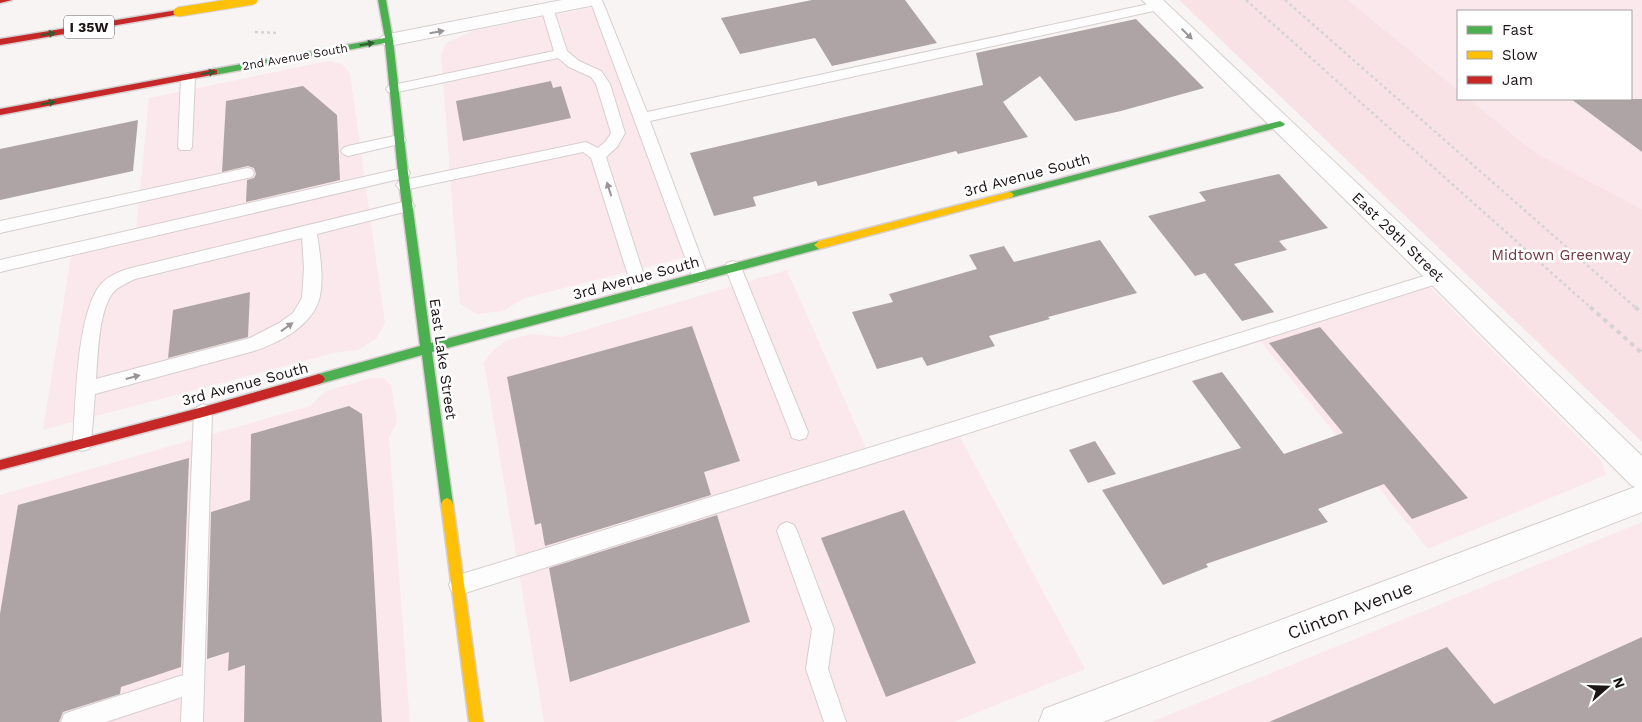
<svg xmlns="http://www.w3.org/2000/svg" width="1642" height="722" viewBox="0 0 1642 722" font-family="'Work Sans',sans-serif">
<style>
.built{fill:#fbe8ec}
.green{fill:#f9e2e6}
.building{fill:#aea4a6}
.lines{fill:none;stroke-linecap:round;stroke-linejoin:round}
.lane-casing{stroke:#d6cecf;stroke-width:2}
.street-casing{stroke:#d6cecf;stroke-width:2}
.fast-casing{stroke:#d6cecf;stroke-width:3}
.slow-casing{stroke:#d6cecf;stroke-width:3}
.jam-casing{stroke:#d6cecf;stroke-width:3}
.path-far1{stroke:#d5d3d4;stroke-width:2.5;stroke-dasharray:3 3;stroke-linecap:butt}
.path{stroke:#d5d3d4;stroke-width:4;stroke-dasharray:4.5 4.5;stroke-linecap:butt}
.lane{fill:#fefdfd;fill-rule:evenodd}
.street{fill:#fefdfd;fill-rule:evenodd}
.fast{fill:#4caf50;fill-rule:evenodd}
.slow{fill:#ffc107;fill-rule:evenodd}
.jam{fill:#c62828;fill-rule:evenodd}
.slow-bridge-casing{stroke:#d4d1d1;stroke-width:11;stroke-linecap:butt}
.slow-bridge{stroke:#ffc107;stroke-width:9}
.oneway{fill:#999495}
.oneway2{fill:#325a30}
.labels{text-anchor:middle;dominant-baseline:central;stroke-width:5;stroke-linejoin:round;paint-order:stroke}
.far-street-label{font-size:12px;fill:#1d1416;stroke:#fff}
.shield{fill:#fff;stroke:#615a5c;stroke-width:1}
.shield-label{font-size:14px;font-weight:bold;fill:#1d1416}
.street-label{font-size:15px;fill:#1d1416;stroke:#fff}
.park-label{font-size:15px;fill:#713948;stroke:#fff}
.near-street-label{font-size:18px;fill:#1d1416;stroke:#fff}
</style>
<rect width="100%" height="100%" fill="#f9f4f4"/>
<!-- built -->
<g class="built">
<polygon points="1348,0 1642,0 1642,209 1534,152 1469,99 1631,99 1631,11 1458,11 1458,90"/>
<polygon points="599,6 690,256 525,298 503,311 477,314 460,304 441,55 446,43 472,31"/>
<polygon points="328,61 342,64 350,73 385,323 376,339 358,350 334,353 43,430 71,256 135,241 149,98"/>
<polygon points="787,270 867,450 954,426 1085,669 954,722 544,722 484,363 490,353 507,340 531,334 561,337"/>
<polygon points="1427,284 1601,460 1606,475 1428,549 1257,337"/>
<polygon points="371,378 384,378 391,385 397,422 389,438 410,722 0,722 0,495 310,406 326,391"/>
<polygon points="1642,522 1642,722 1151,722"/>
</g>
<!-- green -->
<polygon class="green" points="1179,0 1348,0 1458,90 1458,99 1469,99 1534,152 1642,209 1642,442"/>
<!-- building -->
<g class="building">
<polygon points="812,0 905,0 937,43 832,66 815,38 740,54 721,18"/>
<polygon points="1136,19 1204,88 1121,111 1075,121 1040,76 1003,102 1028,137 958,154 956,151 818,186 816,181 753,197 756,206 714,216 690,153 983,85 976,53"/>
<polygon points="551,81 553,88 561,86 571,118 463,141 456,101"/>
<polygon points="303,86 337,115 340,180 246,202 247,180 254,178 256,174 254,168 248,166 222,172 226,101"/>
<polygon points="1571,99 1642,99 1642,152"/>
<polygon points="138,120 133,171 0,200 0,149"/>
<polygon points="1279,174 1328,228 1279,241 1287,250 1234,264 1274,312 1242,321 1205,273 1195,276 1148,216 1206,201 1199,192"/>
<polygon points="1100,240 1137,293 1048,317 1050,319 989,336 995,346 927,366 922,357 877,369 852,312 893,302 889,294 977,269 969,255 1004,246 1014,262"/>
<polygon points="250,292 248,337 168,358 173,310"/>
<polygon points="692,326 740,461 704,472 711,495 545,546 541,523 535,525 507,377"/>
<polygon points="1320,327 1468,498 1412,519 1384,484 1318,509 1328,522 1206,564 1208,567 1163,585 1102,490 1241,448 1192,381 1222,372 1284,454 1343,433 1269,343"/>
<polygon points="349,406 362,414 372,540 382,722 244,722 245,665 228,671 229,652 207,659 211,512 250,500 251,434"/>
<polygon points="1095,441 1116,474 1088,483 1069,450"/>
<polygon points="189,458 181,667 121,687 120,694 63,712 59,722 0,722 0,614 18,505"/>
<polygon points="904,510 976,663 886,697 821,538"/>
<polygon points="717,515 750,622 570,682 549,568"/>
<polygon points="1642,637 1642,722 1269,722 1447,647 1494,704"/>
</g>
<g class="lines">
<!-- lane casing -->
<g class="lane-casing">
<g id="lane">
<polygon points="590,0 602,0 647,112 1158,2 1164,6 1158,10 650,121 708,276 706,280 700,282 694,280 692,276"/>
<polygon points="547,4 553,8 567,51 579,61 601,71 610,84 625,133 617,147 606,157 649,291 647,295 641,297 635,295 633,291 591,158 583,152 404,190 399,189 396,185 399,181 404,180 586,142 598,148 606,141 611,133 596,84 591,77 569,67 558,58 393,93 388,92 386,89 388,86 393,85 554,51 541,8"/>
<polygon points="188,73 195,77 192,147 190,150 180,150 178,147 181,77"/>
<polygon points="399,135 404,137 406,140 404,143 348,156 343,154 341,151 343,148 348,146"/>
<polygon points="247,168 252,169 254,173 252,177 0,233 0,221"/>
<polygon points="403,168 408,169 410,173 408,177 0,272 0,260"/>
<path d="M407,201l5,1 3,4 -3,4 -95,24c3,20 8,50 1,69 -10,25 -40,40 -64,48l-159,43 -4,49 -2,6 -7,2 -7,-2 -2,-6c3,-39 3,-129 28,-159 7,-8 19,-13 30,-16zM302,238l2,30 -2,30 -9,15 -14,10 -29,15 -154,41c2,-23 2,-65 16,-85 5,-7 15,-11 23,-15z"/>
<polygon points="733,261 739,263 741,267 808,432 806,438 799,440 792,438 790,432 725,267 727,263"/>
<polygon points="1440,271 1446,273 1448,277 1446,281 459,595 452,592 449,585 452,578 459,575"/>
<polygon points="203,404 209,407 212,412 203,722 181,722 182,697 106,722 61,722 64,714 72,711 183,675 194,412 197,407"/>
<polygon points="787,522 794,525 797,531 834,629 828,669 846,722 824,722 806,669 812,629 777,531 780,525"/>
</g>
</g>
<!-- street casing -->
<g class="street-casing">
<g id="street">
<polygon points="562,0 600,0 597,4 590,6 389,46 382,44 379,40 382,36 389,34"/>
<polygon points="1142,0 1163,0 1449,270 1642,456 1642,512 1103,722 1039,722 1044,709 1057,704 1635,487 1631,485 1431,284"/>
</g>
</g>
<!-- fast casing -->
<g class="fast-casing">
<g id="fast">
<polygon points="378,0 386,0 393,40 408,173 431,343 819,241 824,245 819,249 432,352 453,504 451,508 447,510 443,508 441,504 422,355 319,384 315,382 313,379 315,376 319,374 420,346 398,173 385,43 214,75 210,72 214,69 385,38"/>
<polygon points="1280,121 1285,124 1283,126 1009,198 1004,195 1009,192"/>
</g>
</g>
<!-- slow casing -->
<g class="slow-casing">
<g id="slow">
<polygon points="1009,192 1012,193 1014,195 1012,197 819,249 814,245 819,241"/>
<polygon points="447,498 451,500 453,504 483,722 469,722 441,504 443,500"/>
</g>
</g>
<!-- jam casing -->
<g class="jam-casing">
<g id="jam">
<polygon points="0,0 12,0 0,3"/>
<polygon points="178,10 182,12 181,14 0,45 0,39"/>
<polygon points="214,69 217,70 217,74 0,115 0,109"/>
<polygon points="319,374 323,376 325,379 323,382 319,384 203,417 0,470 0,460 203,407"/>
</g>
</g>
<!-- path-far1 -->
<g class="path-far1">
<polyline points="1246,0 1591,308"/>
<polyline points="1285,0 1636,308"/>
<polyline points="255,32 276,33"/>
</g>
<!-- path -->
<g class="path">
<polyline points="1590,307 1642,353"/>
<polyline points="1635,307 1642,313"/>
</g>
<!-- lane -->
<use href="#lane" class="lane"/>
<!-- street -->
<use href="#street" class="street"/>
<!-- fast -->
<use href="#fast" class="fast"/>
<!-- slow -->
<use href="#slow" class="slow"/>
<!-- jam -->
<use href="#jam" class="jam"/>
<!-- slow-bridge casing -->
<g class="slow-bridge-casing">
<polyline id="slow-bridge" points="178,12 253,0"/>
</g>
<!-- slow-bridge -->
<use href="#slow-bridge" class="slow-bridge"/>
</g>
<!-- one-way arrows -->
<defs><path id="oneway-solid" d="M-6-.8H1V-3.2L6.5 0L1 3.2V.8H-6Z" transform="scale(1.25)"/></defs>
<g class="oneway">
<use href="#oneway-solid" transform="translate(437 32) rotate(-10)"/>
<use href="#oneway-solid" transform="translate(1187 34) rotate(44)"/>
<use href="#oneway-solid" transform="translate(609 189) rotate(-108)"/>
<use href="#oneway-solid" transform="translate(287 327) rotate(-36)"/>
<use href="#oneway-solid" transform="translate(133 377) rotate(-15)"/>
</g>
<g class="oneway2">
<use href="#oneway-solid" transform="translate(48 34) rotate(-9)"/>
<use href="#oneway-solid" transform="translate(367 44) rotate(-10)"/>
<use href="#oneway-solid" transform="translate(208 73) rotate(-10)"/>
<use href="#oneway-solid" transform="translate(48 103) rotate(-11)"/>
</g>
<g class="labels">
<!-- far-street labels -->
<g class="far-street-label">
<text transform="translate(295 57) rotate(-10)">2nd Avenue South</text>
</g>
<!-- shield labels -->
<rect class="shield" x="64" y="15.5" width="50" height="23" rx="4"/>
<g class="shield-label">
<text x="89" y="27">I 35W</text>
</g>
<!-- street labels -->
<g class="street-label">
<text transform="translate(1027 175) rotate(-15)">3rd Avenue South</text>
<text transform="translate(1398 237) rotate(44)">East 29th Street</text>
<text transform="translate(636 278) rotate(-15)">3rd Avenue South</text>
<text transform="translate(443 359) rotate(82)">East Lake Street</text>
<text transform="translate(245 384) rotate(-15)">3rd Avenue South</text>
</g>
<!-- park labels -->
<g class="park-label">
<text x="1561" y="255">Midtown Greenway</text>
</g>
<!-- near-street labels -->
<g class="near-street-label">
<text transform="translate(1350 610) rotate(-21)">Clinton Avenue</text>
</g>
</g>
<!-- legend -->
<rect x="1457" y="10" width="175" height="90" fill="#ffffff" stroke="#a5a1a2"/>
<rect x="1467" y="26" width="25" height="8" fill="#4caf50" stroke="#a5a1a2"/>
<text x="1502" y="35" font-size="15" fill="#1d1416">Fast</text>
<rect x="1467" y="51" width="25" height="8" fill="#ffc107" stroke="#a5a1a2"/>
<text x="1502" y="60" font-size="15" fill="#1d1416">Slow</text>
<rect x="1467" y="76" width="25" height="8" fill="#c62828" stroke="#a5a1a2"/>
<text x="1502" y="85" font-size="15" fill="#1d1416">Jam</text>
<!-- north arrow -->
<g transform="translate(1607 687) rotate(70)" stroke="#ffffff" stroke-width="4" paint-order="stroke">
<path d="M0-4L9 19L0 12L-9 19Z" fill="#1d1416"/>
<text y="-8" font-size="14" font-weight="bold" text-anchor="middle" fill="#1d1416">N</text>
</g>
</svg>
